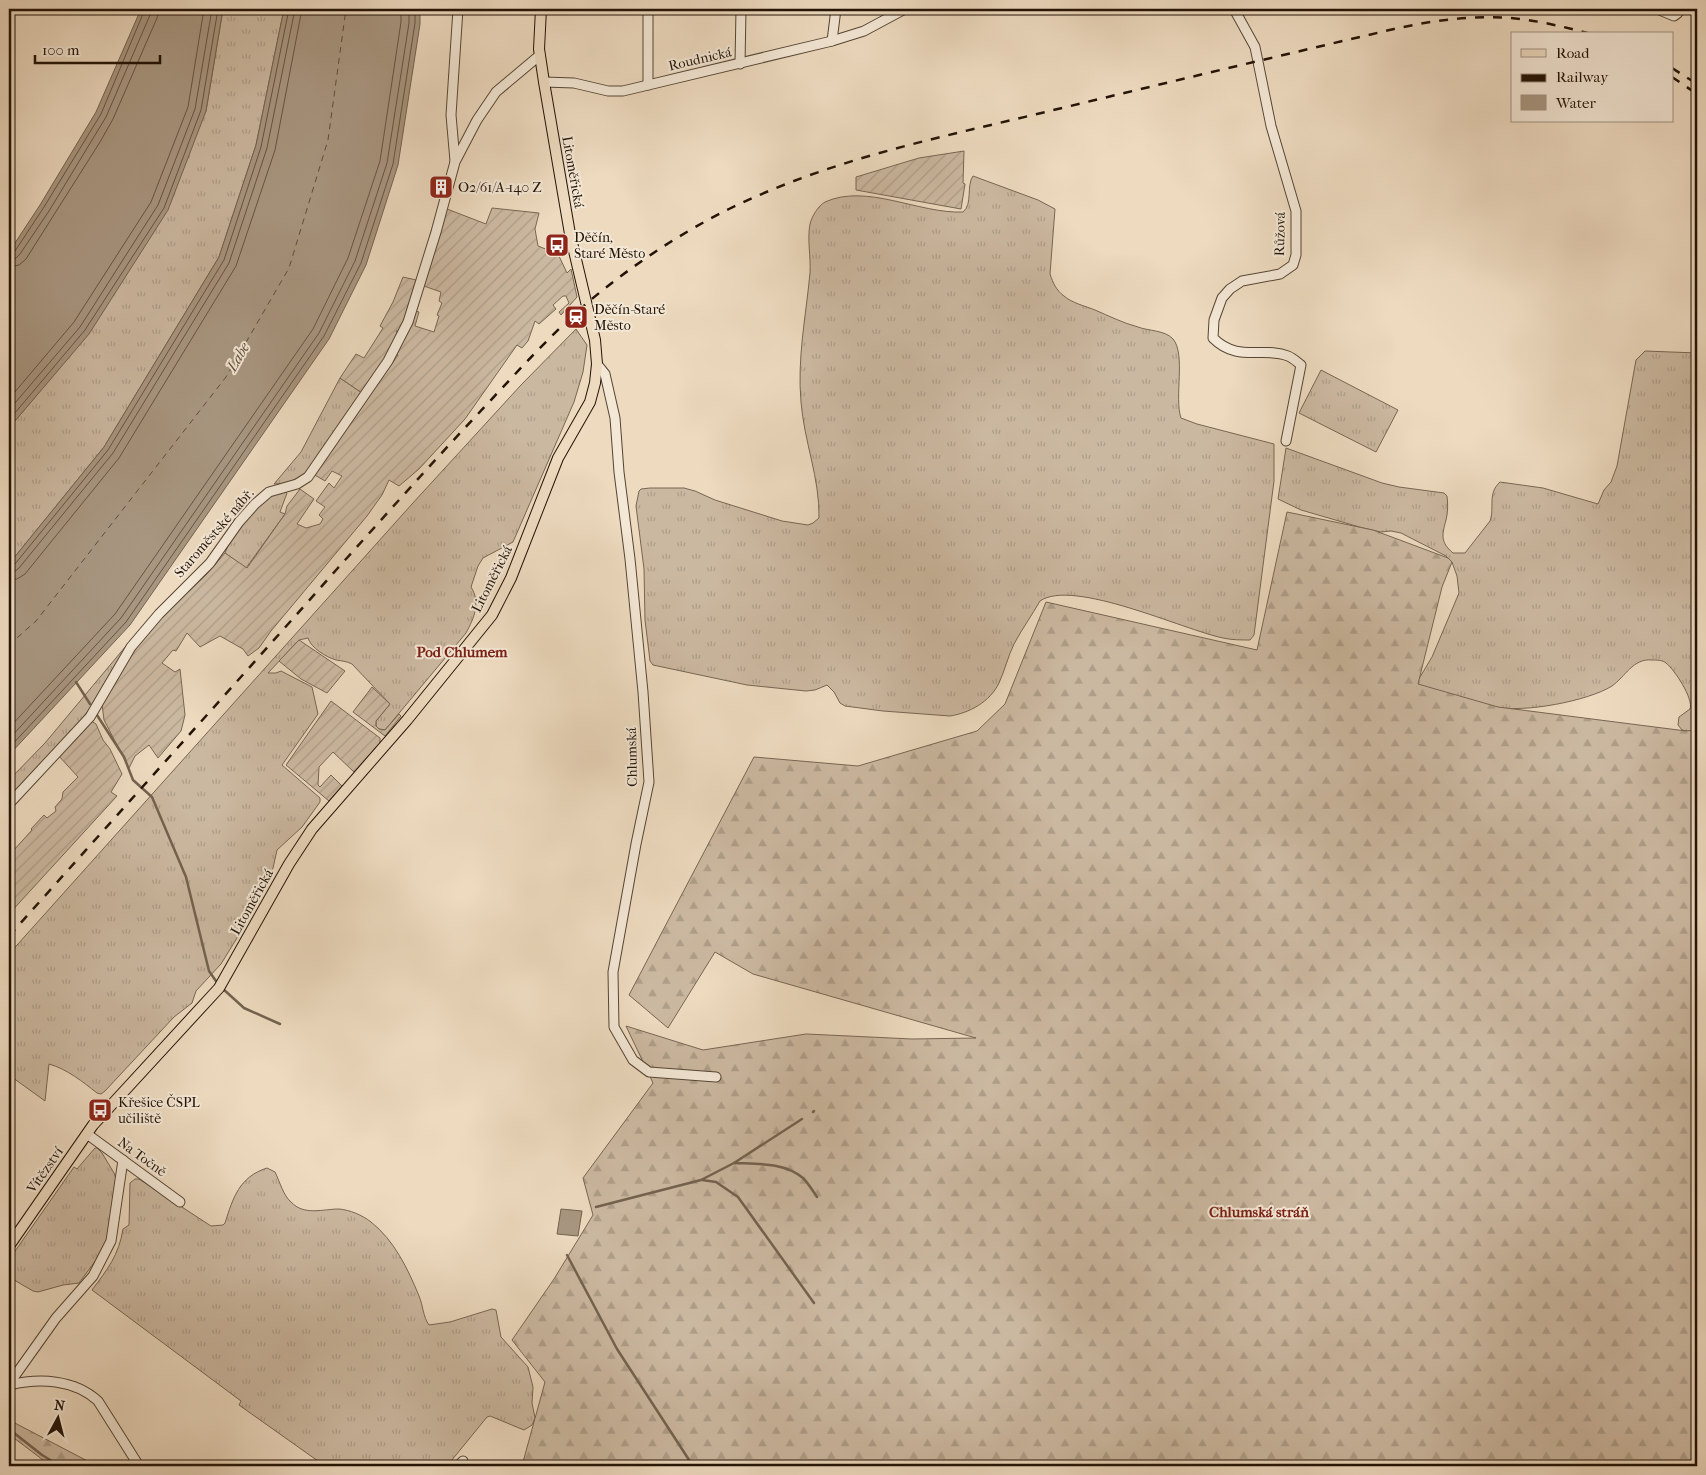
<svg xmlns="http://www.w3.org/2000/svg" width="1706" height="1475" viewBox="0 0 1706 1475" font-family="'IM FELL French Canon',serif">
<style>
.grass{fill:url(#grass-tufts);stroke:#776653}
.forest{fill:url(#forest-firs);stroke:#776653}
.garden{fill:url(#garden-furrows);stroke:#776653}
.water{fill:#a89680;stroke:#73624f}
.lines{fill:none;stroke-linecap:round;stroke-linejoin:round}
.shore{stroke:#665443;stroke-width:1}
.stream{stroke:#73624f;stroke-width:2.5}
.ferry{stroke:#5f4e3d;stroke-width:1;stroke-dasharray:6 5;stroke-linecap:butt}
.minor-casing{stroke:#564534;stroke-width:11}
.major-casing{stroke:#231306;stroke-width:12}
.minor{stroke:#f3e7d5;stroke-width:9}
.major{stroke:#eddabf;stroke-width:10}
.rail{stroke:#231306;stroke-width:2.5;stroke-dasharray:9 9;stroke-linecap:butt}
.labels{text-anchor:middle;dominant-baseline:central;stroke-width:4;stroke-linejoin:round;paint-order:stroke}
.street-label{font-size:14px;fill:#231306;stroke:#f3e7d5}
.poi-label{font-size:14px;fill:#231306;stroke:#f3e7d5;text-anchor:start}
.water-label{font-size:15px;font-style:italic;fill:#5f4e3d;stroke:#f3e7d5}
.neighbourhood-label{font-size:15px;font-weight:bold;fill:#7a1f14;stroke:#f3e7d5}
</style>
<defs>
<pattern id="grass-tufts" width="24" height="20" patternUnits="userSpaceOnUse" patternTransform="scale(1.25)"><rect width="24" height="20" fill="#cbb8a0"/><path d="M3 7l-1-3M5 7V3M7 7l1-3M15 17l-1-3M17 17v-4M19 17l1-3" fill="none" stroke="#ae9d88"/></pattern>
<pattern id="forest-firs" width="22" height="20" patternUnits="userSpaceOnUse" patternTransform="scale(1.25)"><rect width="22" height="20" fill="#cbb8a0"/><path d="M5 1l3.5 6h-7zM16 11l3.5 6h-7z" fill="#ae9d88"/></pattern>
<pattern id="garden-furrows" width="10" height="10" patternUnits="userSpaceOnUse" patternTransform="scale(1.25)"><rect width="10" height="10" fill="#cbb8a0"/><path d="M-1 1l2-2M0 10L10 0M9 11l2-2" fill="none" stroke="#ae9d88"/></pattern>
</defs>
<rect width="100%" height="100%" fill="#eddabf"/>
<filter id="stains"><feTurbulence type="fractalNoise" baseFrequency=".004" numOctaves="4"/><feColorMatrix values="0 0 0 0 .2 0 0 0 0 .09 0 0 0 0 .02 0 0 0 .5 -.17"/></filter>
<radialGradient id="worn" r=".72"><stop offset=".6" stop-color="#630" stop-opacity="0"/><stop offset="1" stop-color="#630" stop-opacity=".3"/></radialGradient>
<!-- grass -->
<g class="grass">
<polygon points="223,9 284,9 256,145 219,257 104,447 9,564 9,428 89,333 206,111"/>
<path d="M973,176l65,24 17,9 -5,65c3,9 6,16 14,22 8,7 21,10 31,14 14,6 28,13 43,17 10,4 27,3 35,12 13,15 1,59 8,79l16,6 77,20v37l-20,154 -4,5c-9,0 -18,0 -27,-2 -39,-8 -150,-60 -183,-37 -8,14 -18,28 -26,43 -6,12 -9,26 -15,39 -9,19 -30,30 -49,33l-67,-5 -38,-5 -5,-3 -6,-11 -7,-7 -12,5 -9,1 -59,-6 -94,-20 -3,-4 -5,-41 -1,-51 -8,-63 3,-15 2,-2 9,-1h34l11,3 20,9 67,21 26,4 5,-2 6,-5c1,-39 -15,-77 -18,-116 -4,-44 5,-86 9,-129 1,-17 -3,-33 0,-49 2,-8 8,-18 15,-22 42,-19 94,12 138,10 10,-8 3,-26 10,-36z"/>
<path d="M576,329l11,16 -4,27 -9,30 -61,140 -30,16 -5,8 -7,21c10,16 3,31 -5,46l-81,97 -6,-1 -3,-3v-5l14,-17 -38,-40c-6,-3 -10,-3 -16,-4 -10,-3 -25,-12 -28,-22l-9,2 -31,33h8l5,-2 31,16 6,27 -36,51 38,33v4l-18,25 -25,23 -4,18 -9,21 -27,49 -16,26 -25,27 -4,12 -18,14 -69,74 -4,3 -4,-1c-14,-11 -30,-24 -48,-29l-4,37 -36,-26v-121l403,-450 109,-119z"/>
<path d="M1645,351l52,2v380l-15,-3 -4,-5 1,-8 11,-8c4,-10 -16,-40 -24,-46 -3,-3 -10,-3 -14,-3 -19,-2 -27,17 -40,26 -24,15 -88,27 -116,21 -26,-5 -51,-14 -77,-22l-2,-3 15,-25 27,-64 -2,-17 -5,-14 -6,-6 -45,-23 -10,-2 -10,1 -18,-4 -62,-18 -23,-11 8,-51 96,35 17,4 45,6 3,3c1,8 1,16 -1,24 -4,15 -6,22 7,33h12l25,-32c5,-14 -3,-27 10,-39l43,6 55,16 6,-14 7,-8 6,-16 19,-106z"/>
<polygon points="1321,370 1398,410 1376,452 1299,413"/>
<path d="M340,378l22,15 -55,80c-11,7 -21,11 -33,11l27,-32z"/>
<polygon points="284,490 287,493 280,512 285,514 246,568 225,553 233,534 263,498"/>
<path d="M131,640c-14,25 -28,51 -46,75 -22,30 -50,57 -76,85v-20l36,-37z"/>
<polygon points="95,1148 97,1148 102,1153 114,1173 117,1182 110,1234 99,1256 79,1283 63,1285 38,1292 33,1291 9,1277 9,1261 13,1254 74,1167 77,1169"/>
<path d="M267,1168l8,4c5,10 8,23 16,30 13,14 32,7 48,7 11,1 23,6 32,13 23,18 37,47 48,74 4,9 4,21 10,29l21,-3 42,-13 4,1 5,27 27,30 5,20 -1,16 3,15 -3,7 -8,5 -34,-14 -3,1 -40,49h-122l-86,-61 2,-4 -149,-111c15,-20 27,-35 31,-61l6,-4 1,-42 5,-4h4l72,47 12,-1 2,-2c8,-25 14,-46 42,-55z"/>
</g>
<!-- forest -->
<g class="forest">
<polygon points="1287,512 1373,530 1448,558 1452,562 1442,587 1418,684 1498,707 1686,731 1697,730 1697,1466 526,1466 523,1462 545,1382 512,1340 554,1279 593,1215 583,1178 653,1083 626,1026 703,1050 806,1034 912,1039 976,1038 753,974 715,952 668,1028 629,995 754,757 858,766 977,731 1005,704 1046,602 1257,650"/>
<polygon points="13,1422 97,1466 51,1466 10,1435"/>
</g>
<!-- garden -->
<g class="garden">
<polygon points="964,151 963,183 965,184 961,209 856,190 856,177 919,158"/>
<polygon points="492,208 539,213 535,229 538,246 558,254 567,273 571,269 577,297 561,315 559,312 569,303 566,296 563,296 553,305 556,309 539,324 535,321 528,341 522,348 517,345 465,419 419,469 399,486 389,480 382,495 367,516 271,631 259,648 248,656 243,649 220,636 200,647 187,633 176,651 173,650 162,663 175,672 180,669 185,715 181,731 158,758 149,745 135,756 129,768 104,720 102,704 128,657 149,629 206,575 225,553 247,568 285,514 287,506 300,489 314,499 297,524 306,528 320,524 323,519 319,515 325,507 316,501 329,483 334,488 342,476 332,471 325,481 313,474 398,355 396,354 412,310 419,312 415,326 434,332 439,316 437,315 442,303 439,301 441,292 421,285 447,209 486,224"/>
<polygon points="403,277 416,280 401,330 396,331 398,336 392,350 362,393 340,378 356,354 364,358 383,328 380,326 393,302"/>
<polygon points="299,640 345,671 327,693 301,679 279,661"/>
<polygon points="372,687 390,704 376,721 376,726 379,729 385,730 399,714 401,716 385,736 353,712"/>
<polygon points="331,701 380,738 380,743 354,772 333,752 319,767 318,785 320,787 331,775 342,786 329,801 286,765"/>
<polygon points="91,721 96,724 103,740 110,749 122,774 111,792 117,796 9,914 9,848 13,851 32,830 31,829 44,815 47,818 56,811 55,807 62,799 63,792 78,777 58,755"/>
</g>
<!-- water -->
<g class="water">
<polygon points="141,9 223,9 206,111 168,210 89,334 9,428 9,252 40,205 96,112"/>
<polygon points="284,9 420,9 420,24 398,165 366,265 329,339 130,625 9,755 9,564 104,447 219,257 256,145"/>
<polygon points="561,1209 582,1211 578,1236 557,1234"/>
</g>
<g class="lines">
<!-- shore -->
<g class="shore">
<polyline points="9,253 15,251 44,207 101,114 145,9"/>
<polyline points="9,260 15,259 20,254 49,211 106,117 150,15 151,9"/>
<polyline points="9,267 19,265 26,259 100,142 113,119 157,18 159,9"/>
<polyline points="9,399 74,322 151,202 188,107 204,9"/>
<polyline points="9,410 80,327 158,205 195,109 212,9"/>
<polyline points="9,420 85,330 164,208 201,110 218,9"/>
<polyline points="9,566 15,564 108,450 224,260 261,147 289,9"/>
<polyline points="9,573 14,572 19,568 113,453 229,263 267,148 295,9"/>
<polyline points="9,580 17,579 25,574 119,458 236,266 275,150 302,9"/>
<polyline points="9,728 115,614 313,329 348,258 380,161 401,22 401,9"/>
<polyline points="9,739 121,618 319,333 355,261 387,163 409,23 409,9"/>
<polyline points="9,748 126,622 324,336 361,263 393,164 415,23 415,9"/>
</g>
<!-- stream -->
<g class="stream">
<polyline points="76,682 90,704"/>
<polyline points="95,712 124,757 133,780 152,797 186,877 209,971 218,984"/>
<polyline points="222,988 244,1008 280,1024"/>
<polyline points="813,1112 814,1111"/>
<path d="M734,1163c23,1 50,-1 69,15 5,5 10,13 14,19"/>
<polyline points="702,1180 716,1182 738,1197 814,1303"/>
<polyline points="596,1207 701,1180 734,1163 802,1119"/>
<polyline points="567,1255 617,1349 693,1466"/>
<polyline points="9,1429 42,1455 60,1466"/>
</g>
<!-- ferry -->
<polyline class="ferry" points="9,645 36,621 226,377 289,268 328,140 346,9"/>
<!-- minor casing -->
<g class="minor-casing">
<g id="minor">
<path d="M1234,9l21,38 16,79 25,85v44l-3,10 -13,9 -38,7 -12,8 -8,9 -8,22 -1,18c25,25 50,8 75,18 5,2 9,6 13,9l-15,76"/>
<polyline points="1657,9 1674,16 1678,13 1678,9"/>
<polyline points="832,41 836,9"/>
<polyline points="740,64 741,9"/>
<polyline points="544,82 574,83 608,91 623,91 832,41 864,31 905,9"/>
<polyline points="648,85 648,9"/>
<polyline points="455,161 451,115 458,9"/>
<polyline points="597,364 605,374 615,418 619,472 630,559 643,692 649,782 636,844 613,972 614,1027 633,1060 649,1072 716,1077"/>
<polyline points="9,804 90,717 131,647 159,614 210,563 239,522 255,504 269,492 297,484 308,477 388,361 408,322 436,232 455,162 477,120 496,92 540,55"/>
<polyline points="87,1134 180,1202"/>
<path d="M10,1385c29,-7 64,-6 88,16l41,65"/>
<polyline points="9,1389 14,1377 56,1318 93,1276 111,1241 123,1160"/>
<polyline points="458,1466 463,1461"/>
</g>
</g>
<!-- major casing -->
<g class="major-casing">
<polyline id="major" points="9,1246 93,1125 219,988 289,864 312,829 407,720 492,615 511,578 558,458 590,402 595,383 597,364 595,340 570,234 544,82 539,49 541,9"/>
</g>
<!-- minor -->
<use href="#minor" class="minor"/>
<!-- major -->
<use href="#major" class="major"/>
<!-- rail -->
<g class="rail">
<polyline points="1692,9 1697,42"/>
<polyline points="1672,68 1697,84"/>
<polyline points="1672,77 1697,94"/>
<path d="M9,936c109,-122 219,-244 328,-367 46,-51 92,-103 139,-153 30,-32 59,-64 90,-94 44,-42 108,-86 163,-113 98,-48 199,-69 304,-94 120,-29 241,-58 361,-86 41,-9 84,-15 126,-10 25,3 48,9 72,15"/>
</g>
</g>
<!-- icons -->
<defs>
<g id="building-square" transform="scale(1.25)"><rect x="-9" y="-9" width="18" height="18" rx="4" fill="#8f2418" stroke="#f3e7d5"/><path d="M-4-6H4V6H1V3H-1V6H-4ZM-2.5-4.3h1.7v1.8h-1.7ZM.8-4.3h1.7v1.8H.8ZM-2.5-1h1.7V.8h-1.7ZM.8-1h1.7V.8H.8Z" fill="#fff"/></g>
<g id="bus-square" transform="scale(1.25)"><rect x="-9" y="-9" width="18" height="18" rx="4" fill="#8f2418" stroke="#f3e7d5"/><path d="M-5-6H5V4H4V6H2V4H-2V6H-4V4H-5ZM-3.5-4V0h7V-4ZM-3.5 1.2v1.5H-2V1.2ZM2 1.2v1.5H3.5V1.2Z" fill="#fff"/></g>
<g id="station-square" transform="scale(1.25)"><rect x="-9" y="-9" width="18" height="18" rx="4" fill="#8f2418" stroke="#f3e7d5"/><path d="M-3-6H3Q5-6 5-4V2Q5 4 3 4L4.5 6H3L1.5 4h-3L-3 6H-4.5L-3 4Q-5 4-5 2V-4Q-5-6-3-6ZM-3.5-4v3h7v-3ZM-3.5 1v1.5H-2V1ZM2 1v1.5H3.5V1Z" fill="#fff"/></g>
</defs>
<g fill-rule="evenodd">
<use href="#building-square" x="441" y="187"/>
<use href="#bus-square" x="557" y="245"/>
<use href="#station-square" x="576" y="317"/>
<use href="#bus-square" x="100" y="1110"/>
</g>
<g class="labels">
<!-- street labels -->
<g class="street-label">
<text transform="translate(700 59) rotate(-13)">Roudnická</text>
<text transform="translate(573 172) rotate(80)">Litoměřická</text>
<text transform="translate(1280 234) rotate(-89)">Růžová</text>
<text transform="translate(214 533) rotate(-49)">Staroměstské nábř.</text>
<text transform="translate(492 579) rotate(-63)">Litoměřická</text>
<text transform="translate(632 757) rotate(-91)">Chlumská</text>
<text transform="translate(252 902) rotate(-61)">Litoměřická</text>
<text transform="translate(142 1157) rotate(36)">Na Točně</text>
<text transform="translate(45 1170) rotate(-55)">Vítězství</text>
</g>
<!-- poi labels -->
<g class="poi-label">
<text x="458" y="187">O2/61/A-140 Z</text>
<text x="574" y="237">Děčín,<tspan x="574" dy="16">Staré Město</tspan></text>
<text x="594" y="309">Děčín-Staré<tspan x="594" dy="16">Město</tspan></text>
<text x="118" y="1102">Křešice ČSPL<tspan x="118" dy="16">učiliště</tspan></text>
</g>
<!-- water labels -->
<g class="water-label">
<text transform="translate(238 357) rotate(-60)">Labe</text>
</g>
<!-- neighbourhood labels -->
<g class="neighbourhood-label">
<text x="462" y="652">Pod Chlumem</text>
<text x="1259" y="1212">Chlumská stráň</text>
</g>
</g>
<!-- margin -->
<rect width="1706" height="1475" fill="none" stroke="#eddabf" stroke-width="30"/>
<rect x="10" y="10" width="1686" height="1455" fill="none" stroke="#231306" stroke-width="2.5"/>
<rect x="15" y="15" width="1676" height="1445" fill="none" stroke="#231306"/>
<!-- legend -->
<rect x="1511" y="32" width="162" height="90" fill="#f3e7d5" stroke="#a09282"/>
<rect x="1521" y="49" width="25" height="8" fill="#eddabf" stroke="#a09282"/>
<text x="1556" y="58" font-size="15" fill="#231306">Road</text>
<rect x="1521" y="74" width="25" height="8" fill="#231306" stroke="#a09282"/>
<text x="1556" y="82" font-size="15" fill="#231306">Railway</text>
<rect x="1521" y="95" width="25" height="15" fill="#a89680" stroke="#a09282"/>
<text x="1556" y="108" font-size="15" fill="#231306">Water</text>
<!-- north arrow -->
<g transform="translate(58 1418) rotate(7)" stroke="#f3e7d5" stroke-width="4" paint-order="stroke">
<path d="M0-4L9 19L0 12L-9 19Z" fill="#231306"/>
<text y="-8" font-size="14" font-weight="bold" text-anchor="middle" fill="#231306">N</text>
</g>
<!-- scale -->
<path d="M35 55v8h125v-8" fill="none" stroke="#231306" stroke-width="2.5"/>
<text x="42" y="55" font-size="15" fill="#231306" stroke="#f3e7d5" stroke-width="4" paint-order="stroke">100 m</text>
<rect width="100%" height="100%" filter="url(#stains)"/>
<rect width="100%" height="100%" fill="url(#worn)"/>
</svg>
